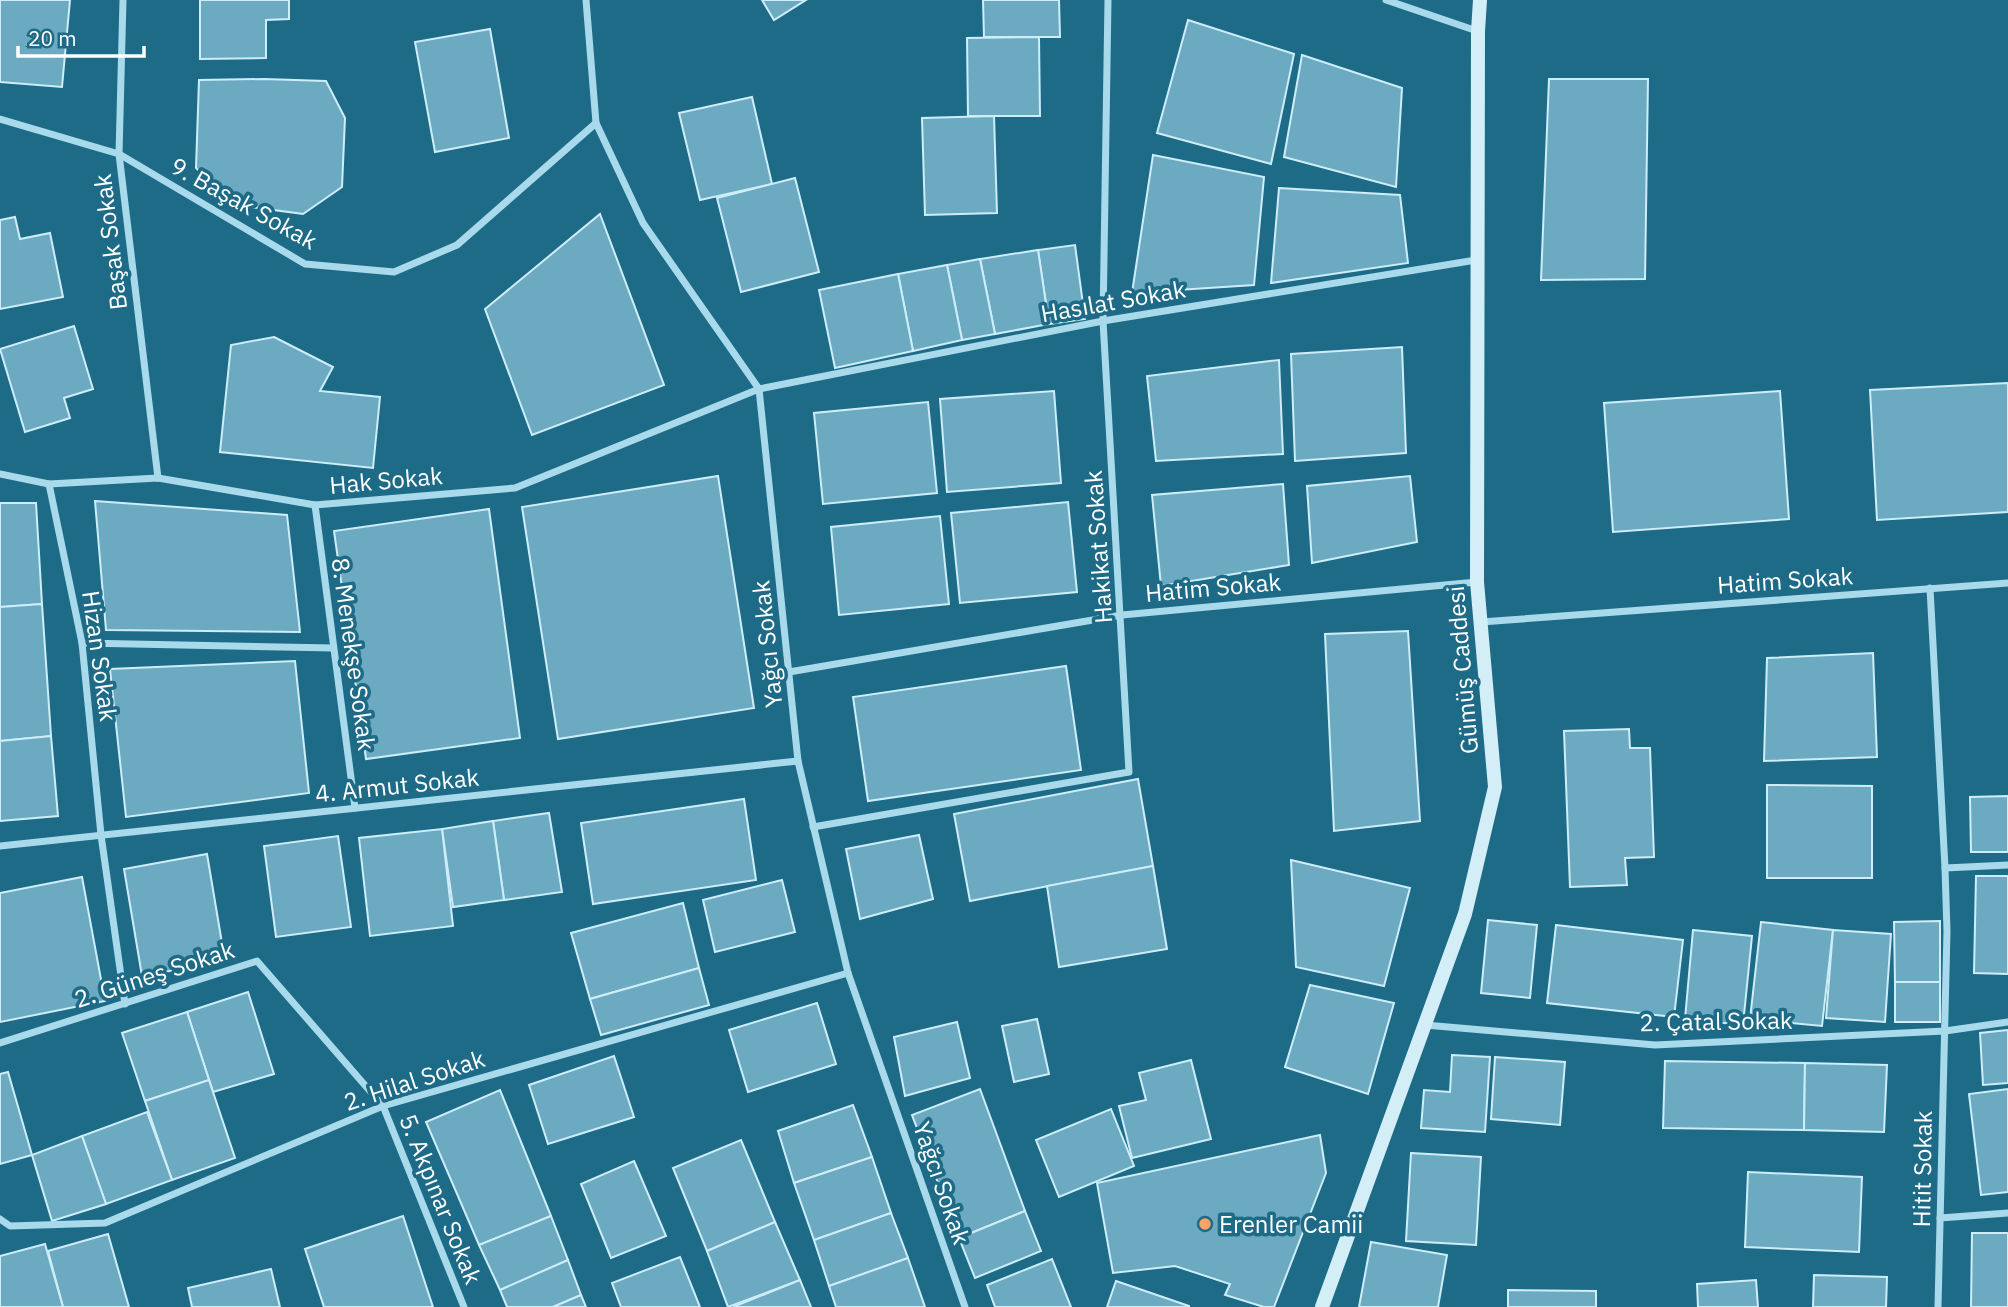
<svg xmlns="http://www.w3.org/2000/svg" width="2008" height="1307" viewBox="0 0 2008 1307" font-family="'IBM Plex Sans',sans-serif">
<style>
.building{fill:#6caac1;stroke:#cdedf8;stroke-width:2}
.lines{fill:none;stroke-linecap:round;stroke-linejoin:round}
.street{stroke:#a8daeb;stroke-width:7}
.secondary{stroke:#d4eef8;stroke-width:14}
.poi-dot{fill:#faa567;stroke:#1e6b88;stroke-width:2.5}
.labels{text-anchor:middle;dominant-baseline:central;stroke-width:7;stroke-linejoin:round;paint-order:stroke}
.street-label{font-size:24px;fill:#fff;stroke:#1e6b88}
.poi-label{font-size:24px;fill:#fff;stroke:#1e6b88;text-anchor:start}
</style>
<rect width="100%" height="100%" fill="#1e6b88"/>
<!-- building -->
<g class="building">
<polygon points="0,0 70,0 62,87 0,82"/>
<polygon points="200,0 289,0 289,19 266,20 266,58 200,59"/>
<polygon points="762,0 806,0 774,20"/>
<polygon points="983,0 1059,0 1060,37 984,37"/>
<polygon points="1188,20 1294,54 1271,164 1157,133"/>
<polygon points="490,29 509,138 435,152 415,42"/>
<polygon points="1039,37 1040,116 968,116 967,38"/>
<polygon points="1302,55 1402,88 1396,187 1284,157"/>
<polygon points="264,79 326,81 345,118 342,187 303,214 229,204 196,168 199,80"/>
<polygon points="1549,79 1648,79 1645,279 1541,280"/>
<polygon points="752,97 772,184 700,200 679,113"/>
<polygon points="994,116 997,213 925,215 922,118"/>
<polygon points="1153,155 1264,177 1254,285 1132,293"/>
<polygon points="795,178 819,272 741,292 717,198"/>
<polygon points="1279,188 1400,195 1408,263 1271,283"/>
<polygon points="600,214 664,385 532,435 485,309"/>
<polygon points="15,217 20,239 50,233 63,297 0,309 0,220"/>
<polygon points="1075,245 1085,319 1049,324 1038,250"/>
<polygon points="1038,250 1049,324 995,334 980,259"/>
<polygon points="980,259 995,334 962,340 947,265"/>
<polygon points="947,265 962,340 913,351 898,274"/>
<polygon points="898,274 913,351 835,368 819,290"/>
<polygon points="74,326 93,389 64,398 70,418 25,432 0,349"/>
<polygon points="274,337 333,367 320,391 380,397 373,468 220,452 231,345"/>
<polygon points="1402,347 1406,453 1295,461 1291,354"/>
<polygon points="1279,360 1283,454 1156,461 1147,376"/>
<polygon points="2008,383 2008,512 1877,520 1870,390"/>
<polygon points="1054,391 1061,483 947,492 940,399"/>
<polygon points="1780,391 1789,519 1613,532 1604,403"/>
<polygon points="928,402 937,493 823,504 814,413"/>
<polygon points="718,476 754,708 558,739 522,507"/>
<polygon points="1410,476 1417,542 1312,563 1307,486"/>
<polygon points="1283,484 1289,565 1161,586 1152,495"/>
<polygon points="95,501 287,515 300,632 106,630"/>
<polygon points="1068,502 1077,592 960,603 951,513"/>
<polygon points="0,503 36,503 42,604 0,607"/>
<polygon points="489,509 520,738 366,759 334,531"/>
<polygon points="940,516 949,604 839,615 831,527"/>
<polygon points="42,604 51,736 0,741 0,607"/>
<polygon points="1408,631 1420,821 1334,831 1325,634"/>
<polygon points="1873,653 1877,757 1764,761 1767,658"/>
<polygon points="295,661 309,793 126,817 110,669"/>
<polygon points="1066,666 1081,770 868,801 853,697"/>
<polygon points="1629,729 1630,748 1650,748 1654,857 1625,858 1627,885 1570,887 1564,731"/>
<polygon points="51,736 58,816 0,821 0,741"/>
<polygon points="1138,779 1153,866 970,901 954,814"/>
<polygon points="1767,785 1872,786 1872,878 1767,878"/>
<polygon points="2008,796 2008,852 1971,852 1970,797"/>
<polygon points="744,799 756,880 593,904 581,823"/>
<polygon points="549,813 562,892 504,900 493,821"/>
<polygon points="493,821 504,900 453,907 442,829"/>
<polygon points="442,829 453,926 370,936 359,838"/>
<polygon points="919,835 933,899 860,919 846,849"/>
<polygon points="338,836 351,927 276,937 264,846"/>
<polygon points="207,854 225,961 142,976 124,869"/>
<polygon points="1291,860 1410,888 1384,986 1296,967"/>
<polygon points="1153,866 1167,949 1059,967 1047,886"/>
<polygon points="1976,876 2008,876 2008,974 1974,973"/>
<polygon points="82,877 105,1001 0,1022 0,893"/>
<polygon points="782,880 795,932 715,952 703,900"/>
<polygon points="683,903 699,968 590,999 571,933"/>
<polygon points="1488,920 1537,925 1530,998 1481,993"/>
<polygon points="1940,921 1940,982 1895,982 1894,922"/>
<polygon points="1761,922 1833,930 1822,1026 1750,1019"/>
<polygon points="1556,925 1683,940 1674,1017 1547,1003"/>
<polygon points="1693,930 1752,936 1743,1025 1685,1019"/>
<polygon points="1833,930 1891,934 1885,1022 1826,1018"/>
<polygon points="699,968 709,1005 601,1035 590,999"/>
<rect x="1895" y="982" width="45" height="40"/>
<polygon points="1310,985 1394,1003 1368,1094 1285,1067"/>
<polygon points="248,992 274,1074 213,1092 187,1012"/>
<polygon points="817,1003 836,1064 748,1092 729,1030"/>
<polygon points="187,1012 209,1080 145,1101 122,1033"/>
<polygon points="1037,1019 1049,1074 1014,1082 1002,1026"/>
<polygon points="957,1022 970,1078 905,1096 894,1037"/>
<polygon points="2008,1030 2008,1083 1983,1085 1980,1033"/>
<polygon points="1452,1055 1490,1057 1485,1132 1421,1128 1424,1090 1450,1092"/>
<polygon points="614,1056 634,1117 548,1144 529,1085"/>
<polygon points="1495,1057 1565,1062 1560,1125 1491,1119"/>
<polygon points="1191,1060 1211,1139 1132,1158 1119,1106 1146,1100 1139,1073"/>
<polygon points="1665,1061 1805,1063 1804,1130 1663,1128"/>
<polygon points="1805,1063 1887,1065 1884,1132 1804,1130"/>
<polygon points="8,1072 32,1155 0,1164 0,1074"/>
<polygon points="209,1080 235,1158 172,1180 145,1101"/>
<polygon points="980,1089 1025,1211 959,1238 912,1115"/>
<polygon points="2008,1089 2008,1192 1981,1195 1969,1094"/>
<polygon points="500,1090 551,1216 479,1245 426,1122"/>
<polygon points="853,1105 872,1157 794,1183 778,1131"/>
<polygon points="1111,1109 1134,1166 1059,1197 1036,1140"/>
<polygon points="147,1112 172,1180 106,1204 82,1136"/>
<polygon points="1320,1135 1326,1173 1274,1307 1264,1307 1225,1295 1230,1284 1175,1266 1113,1273 1097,1183"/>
<polygon points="82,1136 106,1204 52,1221 32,1155"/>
<polygon points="741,1140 775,1222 707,1251 673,1168"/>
<polygon points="1411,1153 1481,1157 1476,1245 1406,1241"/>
<polygon points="872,1157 891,1213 814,1240 794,1183"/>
<polygon points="634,1161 666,1236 611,1258 581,1184"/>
<polygon points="1748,1172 1862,1177 1859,1252 1745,1247"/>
<polygon points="1025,1211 1041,1251 975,1278 959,1238"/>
<polygon points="891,1213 908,1258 829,1286 814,1240"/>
<polygon points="403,1216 433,1307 324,1307 305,1249"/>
<polygon points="551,1216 568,1260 500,1290 479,1245"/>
<polygon points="775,1222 800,1280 728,1307 707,1251"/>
<polygon points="1972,1233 2008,1233 2008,1307 1971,1307"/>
<polygon points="108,1234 129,1307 63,1307 48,1251"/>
<polygon points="1371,1242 1447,1255 1438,1307 1359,1307"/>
<polygon points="45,1244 63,1307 0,1307 0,1256"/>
<polygon points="680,1257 700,1307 621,1307 612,1283"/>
<polygon points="908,1258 925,1307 836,1307 829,1286"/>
<polygon points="1052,1259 1071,1307 995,1307 987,1285"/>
<polygon points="568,1260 581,1295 553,1307 507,1307 500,1290"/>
<polygon points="271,1269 280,1307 192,1307 188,1288"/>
<polygon points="1814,1275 1887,1277 1886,1307 1813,1307"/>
<polygon points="800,1280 811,1307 733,1307"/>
<polygon points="1756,1280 1758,1307 1698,1307 1697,1284"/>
<polygon points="1116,1281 1189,1306 1189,1307 1107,1307"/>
<polygon points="1508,1290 1596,1291 1596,1307 1508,1307"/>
<polygon points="581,1295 586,1307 553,1307"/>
</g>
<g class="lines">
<!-- street -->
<g class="street">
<polyline points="123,0 119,154 158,478"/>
<polyline points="586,0 596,123 643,223 759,389 798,761 848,973 965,1307"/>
<polyline points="1386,0 1477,31"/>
<polyline points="0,119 119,154 305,264 394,272 457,245 596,123"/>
<polyline points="0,474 49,484 158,478 315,505 515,488 759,389 1103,321 1476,260"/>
<polyline points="49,484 82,643 101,835 125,1004"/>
<polyline points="315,505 355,808"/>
<polyline points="1930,588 1945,868 1947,931 1938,1307"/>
<polyline points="1481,622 2008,583"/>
<polyline points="82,643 333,648"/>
<polyline points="789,672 1122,615 1477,582"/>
<polyline points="813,827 1129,772 1103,321 1108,0"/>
<polyline points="0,846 798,761"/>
<polyline points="1945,868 2008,865"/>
<polyline points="1425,1025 1655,1045 1945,1031 2008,1022"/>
<polyline points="0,1043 257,961 383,1106 464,1307"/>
<polyline points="1940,1218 2008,1213"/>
<polyline points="0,1219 10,1226 105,1223 383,1106 848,973"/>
</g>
<!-- secondary -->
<polyline class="secondary" points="1322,1307 1465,914 1495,787 1477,582 1478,31 1480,0"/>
</g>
<!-- markers -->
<circle class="poi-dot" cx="1205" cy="1224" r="7"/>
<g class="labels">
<!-- street labels -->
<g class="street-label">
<text transform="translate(244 203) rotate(29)">9. Başak Sokak</text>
<text transform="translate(110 242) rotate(-97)">Başak Sokak</text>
<text transform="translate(1113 301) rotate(-10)">Hasılat Sokak</text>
<text transform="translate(386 480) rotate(-5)">Hak Sokak</text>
<text transform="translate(1098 547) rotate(-94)">Hakikat Sokak</text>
<text transform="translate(1785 580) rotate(-4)">Hatim Sokak</text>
<text transform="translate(1213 587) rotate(-5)">Hatim Sokak</text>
<text transform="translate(767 644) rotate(-96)">Yağcı Sokak</text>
<text transform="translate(354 654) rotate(82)">8. Menekşe Sokak</text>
<text transform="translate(100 656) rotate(82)">Hizan Sokak</text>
<text transform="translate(1462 670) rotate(-95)">Gümüş Caddesi</text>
<text transform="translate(397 785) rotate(-6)">4. Armut Sokak</text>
<text transform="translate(154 974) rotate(-18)">2. Güneş Sokak</text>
<text transform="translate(1716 1021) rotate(-1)">2. Çatal Sokak</text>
<text transform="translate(414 1080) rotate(-18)">2. Hilal Sokak</text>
<text transform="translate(1922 1169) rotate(-89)">Hitit Sokak</text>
<text transform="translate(942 1183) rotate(71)">Yağcı Sokak</text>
<text transform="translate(441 1199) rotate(68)">5. Akpınar Sokak</text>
</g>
<!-- poi labels -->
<g class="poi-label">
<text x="1219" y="1224">Erenler Camii</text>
</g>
</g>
<!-- scale -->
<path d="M18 46v10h126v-10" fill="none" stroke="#ffffff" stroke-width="3.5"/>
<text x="28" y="46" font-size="21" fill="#ffffff" stroke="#1e6b88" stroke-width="5" paint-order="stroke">20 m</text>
</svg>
